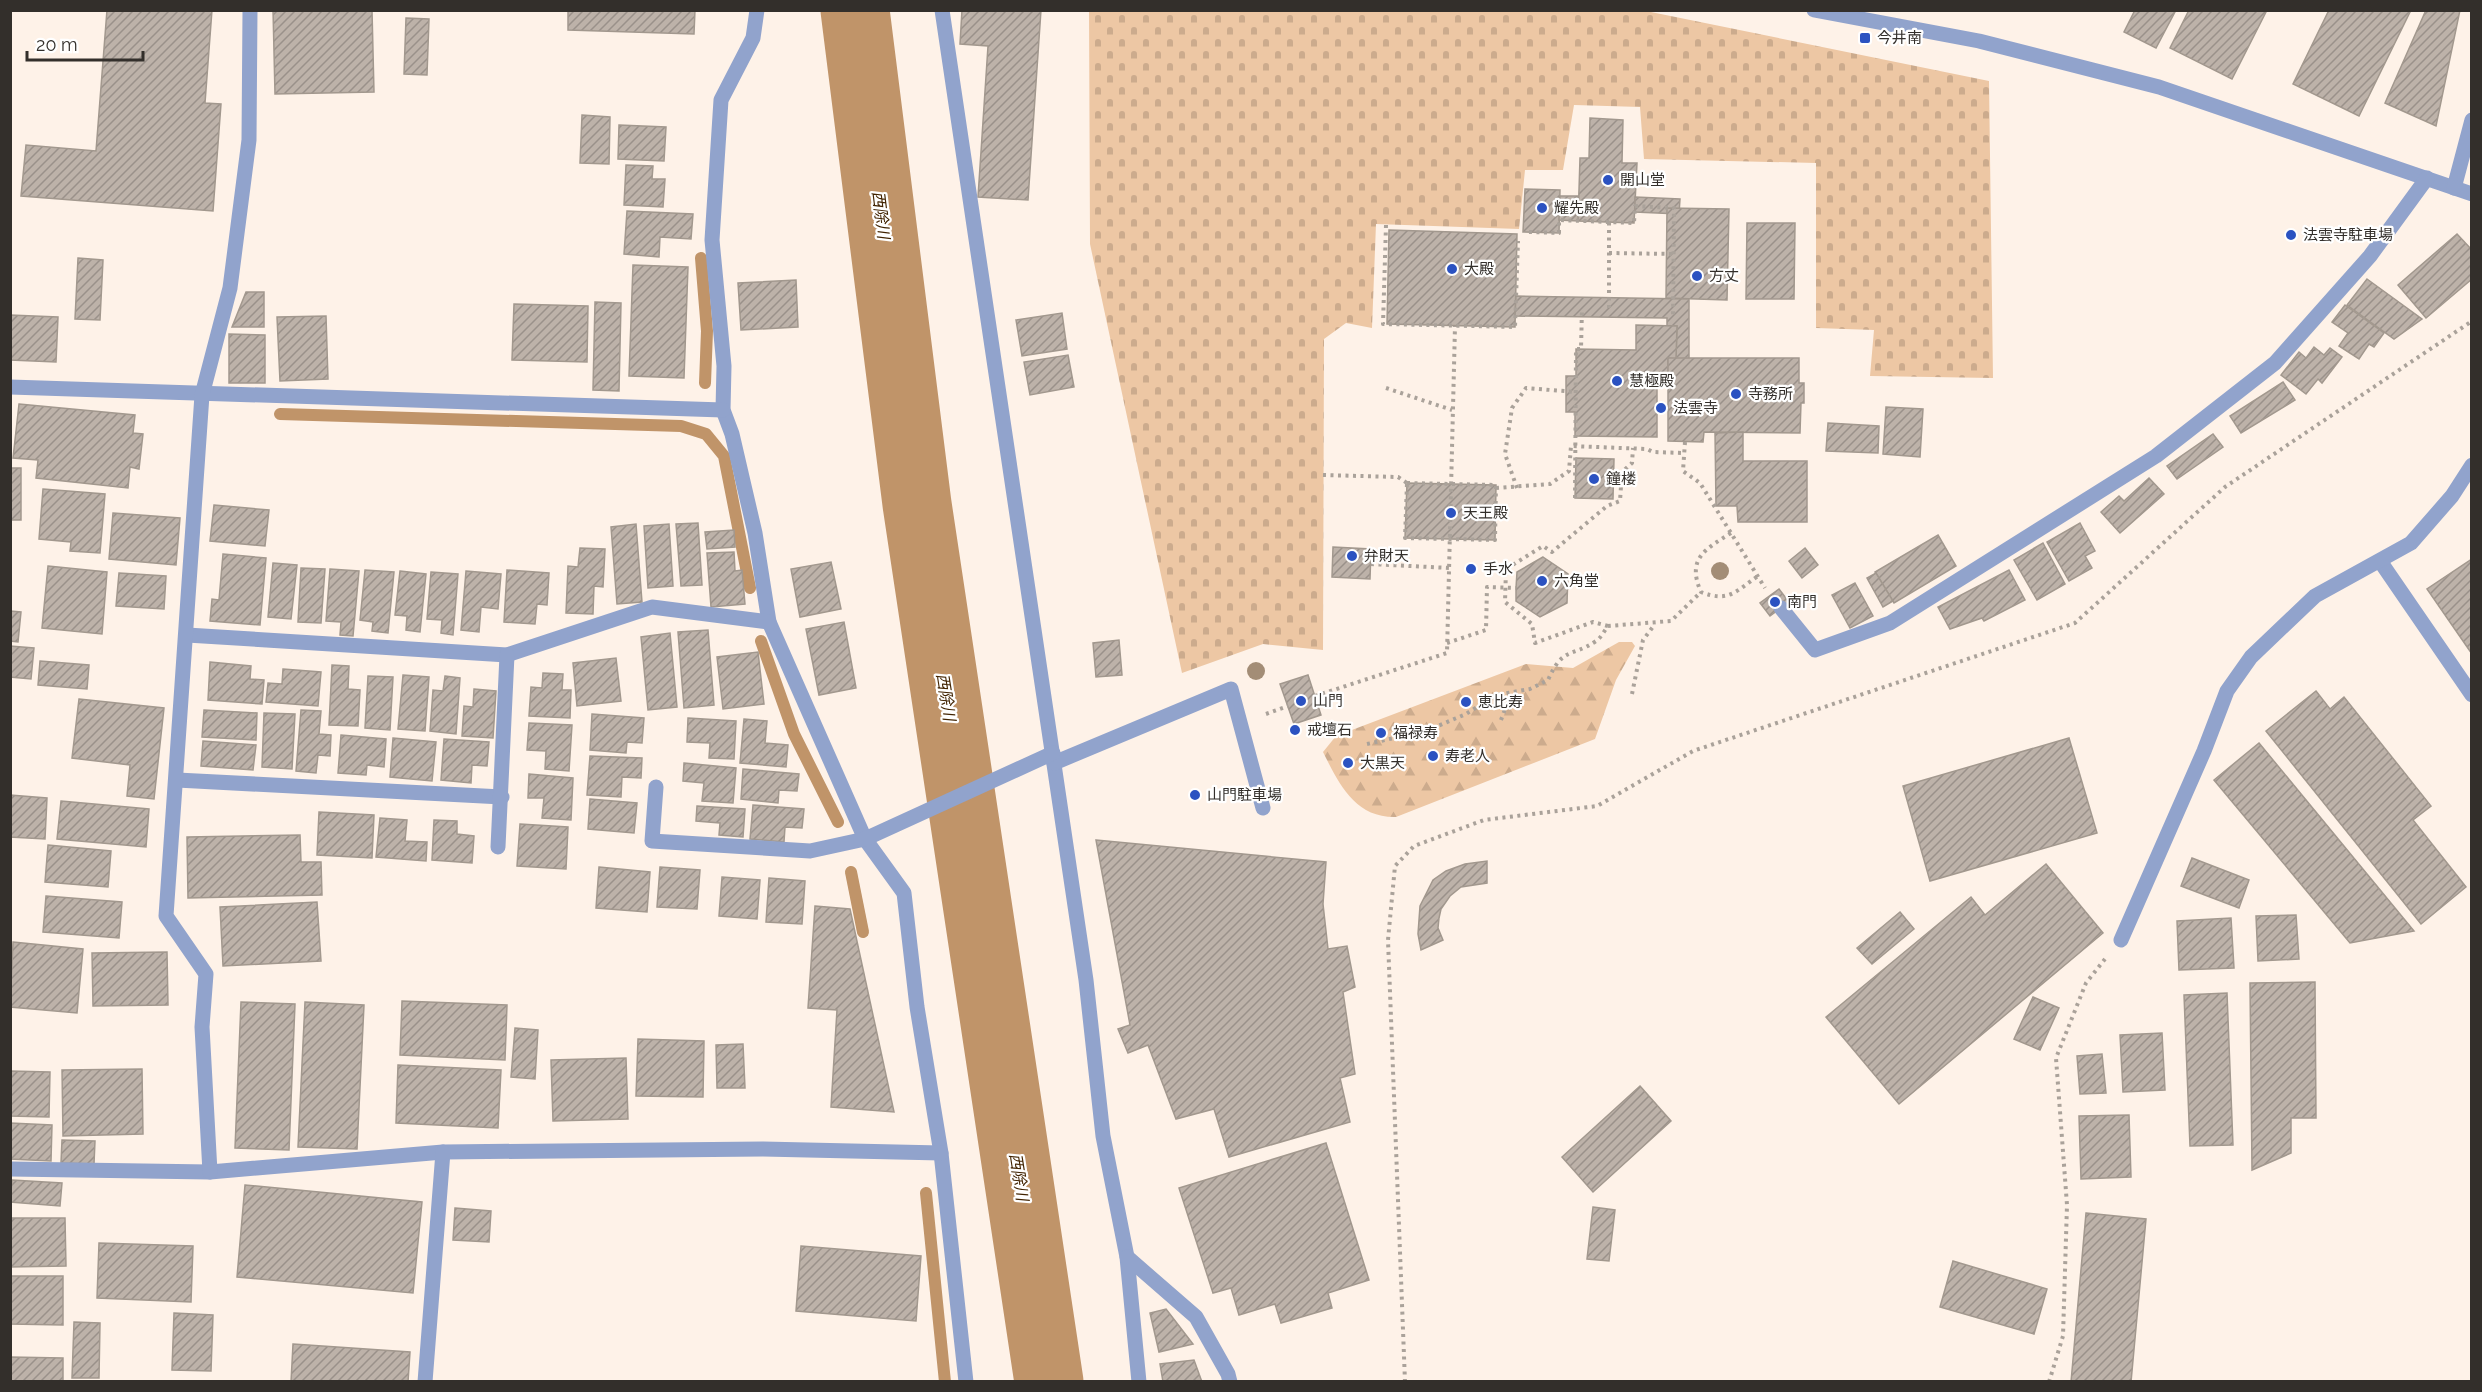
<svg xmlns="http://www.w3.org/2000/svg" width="2482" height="1392" viewBox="0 0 2482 1392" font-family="Raleway,'Noto Sans JP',sans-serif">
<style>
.forest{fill:url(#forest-firs)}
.cemetery{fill:url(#cemetery-stones)}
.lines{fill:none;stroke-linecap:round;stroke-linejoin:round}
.stream{stroke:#c09469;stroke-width:12}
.river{stroke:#c09469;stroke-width:69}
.building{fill:url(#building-hatch);stroke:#a2988e;stroke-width:1.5}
.path{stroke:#aaa29a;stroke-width:4;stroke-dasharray:3 4.5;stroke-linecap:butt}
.minor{stroke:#91a3cc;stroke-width:15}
.tree{fill:#a38d76}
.poi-dot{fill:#2b52c1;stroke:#fff;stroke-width:2}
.labels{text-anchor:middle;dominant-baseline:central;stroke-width:4.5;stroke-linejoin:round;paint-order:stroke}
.poi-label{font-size:15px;fill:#332f2b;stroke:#fff;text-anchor:start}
.water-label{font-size:16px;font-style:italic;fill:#412300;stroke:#fff}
</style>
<defs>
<pattern id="forest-firs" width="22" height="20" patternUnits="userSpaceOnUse" patternTransform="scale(1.5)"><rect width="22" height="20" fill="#edc7a4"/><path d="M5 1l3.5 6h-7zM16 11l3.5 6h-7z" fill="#ccab8d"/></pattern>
<pattern id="cemetery-stones" width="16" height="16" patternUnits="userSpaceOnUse" patternTransform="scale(1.5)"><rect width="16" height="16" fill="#edc7a4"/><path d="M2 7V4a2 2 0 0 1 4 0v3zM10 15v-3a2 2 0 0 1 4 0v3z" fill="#ccab8d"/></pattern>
<pattern id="building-hatch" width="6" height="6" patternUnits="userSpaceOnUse" patternTransform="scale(1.5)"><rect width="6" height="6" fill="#bdb2a9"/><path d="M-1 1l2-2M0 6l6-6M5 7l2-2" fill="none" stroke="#9a918a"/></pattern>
</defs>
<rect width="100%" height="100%" fill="#fef2e8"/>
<!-- forest -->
<path class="forest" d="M1619,642h13l3,4 -19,34 -21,59 -199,78c-41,1 -57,-33 -73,-65l13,-16 190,-72 47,4z"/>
<!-- cemetery -->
<polygon class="cemetery" points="1089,10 1646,11 1989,81 1993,378 1870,376 1874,330 1816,328 1816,163 1644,159 1640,107 1574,105 1563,170 1525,170 1519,229 1376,224 1372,328 1346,323 1324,339 1323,650 1263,644 1182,673 1090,244"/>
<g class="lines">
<!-- stream -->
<g class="stream">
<polyline points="701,258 707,331 705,383"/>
<polyline points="280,414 681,426 706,434 724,456 750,588"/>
<polyline points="761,641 794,734 838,822"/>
<polyline points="851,872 863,932"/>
<polyline points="926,1193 945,1382"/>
</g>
<!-- river -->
<polyline class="river" points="855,10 917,504 1049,1382"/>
</g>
<!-- building -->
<g class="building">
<polygon points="107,10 212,10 205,103 221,104 213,211 21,196 26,145 96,151"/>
<polygon points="273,10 372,10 374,92 275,94"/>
<polygon points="568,10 695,10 694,34 568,30"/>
<polygon points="962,10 1041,10 1028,200 978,197 988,46 960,44"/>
<polygon points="2135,10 2176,10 2156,48 2124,32"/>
<polygon points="2189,10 2267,10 2232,79 2170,48"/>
<polygon points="2329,10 2411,10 2359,116 2293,84"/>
<polygon points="2426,10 2460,10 2436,126 2385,103"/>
<polygon points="406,18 429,19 427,75 404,74"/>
<polygon points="582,115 610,117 609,164 580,163"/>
<polygon points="1590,118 1623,120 1622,163 1637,163 1634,223 1578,221 1580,158 1589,158"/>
<polygon points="619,125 666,127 664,161 618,159"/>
<polygon points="626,165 653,166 652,179 665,179 663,207 624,205"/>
<polygon points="1525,189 1560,190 1559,233 1523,232"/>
<polygon points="1560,196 1578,196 1578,221 1559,220"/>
<polygon points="1635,197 1680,199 1679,214 1635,212"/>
<polygon points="1667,208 1729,209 1727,300 1666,298"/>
<polygon points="627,211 693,214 691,239 660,237 659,257 624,254"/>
<polygon points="1747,223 1795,223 1794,299 1746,299"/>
<polygon points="1389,230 1517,234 1515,327 1387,324"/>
<polygon points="2457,234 2472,250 2472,279 2426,318 2398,285"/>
<polygon points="78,258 103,260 100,320 75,319"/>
<polygon points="633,265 688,267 684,378 629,376"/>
<polygon points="2367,279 2422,319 2394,339 2347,305"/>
<polygon points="796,280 798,327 741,330 738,283"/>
<polygon points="246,292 264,292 264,327 232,327"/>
<polygon points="1516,296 1689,299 1689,359 1676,359 1677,326 1667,326 1667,318 1515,316"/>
<polygon points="595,302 621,303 619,391 593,390"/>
<polygon points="514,304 588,306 587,362 512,360"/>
<polygon points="2345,305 2384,333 2374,347 2369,344 2359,359 2339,346 2348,333 2332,322"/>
<polygon points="1062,313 1067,349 1022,356 1016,320"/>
<polygon points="10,315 58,317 56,362 10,360"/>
<polygon points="326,316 328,379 280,381 277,317"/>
<polygon points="1636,325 1677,326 1676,359 1668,358 1668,386 1657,386 1657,437 1575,436 1575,412 1566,412 1566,376 1576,376 1576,349 1636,350"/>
<polygon points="229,334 265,335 265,383 229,383"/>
<polygon points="2314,347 2324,355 2330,348 2342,357 2322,383 2318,379 2306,394 2281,375 2299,352 2306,358"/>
<polygon points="1068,355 1074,387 1030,395 1024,362"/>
<polygon points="1668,358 1799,358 1799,383 1804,383 1804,403 1801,403 1800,433 1704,432 1703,442 1668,441"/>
<polygon points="2283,382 2295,400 2241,433 2230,416"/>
<polygon points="19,404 135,415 133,433 143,434 139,469 130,467 128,488 36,478 38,460 13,458"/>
<polygon points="1886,407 1923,409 1920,457 1883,454"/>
<polygon points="1828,423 1879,426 1878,453 1826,451"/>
<polygon points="1743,432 1743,461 1807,461 1807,522 1738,522 1737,506 1716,506 1715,433"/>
<polygon points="2213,434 2223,447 2177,479 2167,466"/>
<polygon points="1576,458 1614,459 1613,499 1575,498"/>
<rect x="10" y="468" width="11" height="52"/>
<polygon points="2149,478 2164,494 2120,533 2101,512 2119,496 2124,501"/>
<polygon points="1407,483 1496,485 1495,540 1405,538"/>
<polygon points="43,489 105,494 100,553 70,551 71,542 39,539"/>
<polygon points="214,505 269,510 265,546 210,541"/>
<polygon points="113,513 180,518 176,565 109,559"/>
<polygon points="698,523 702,585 681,586 676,524"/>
<polygon points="2080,523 2095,551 2085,556 2092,568 2069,581 2047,542"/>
<polygon points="636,524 642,602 617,604 611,527"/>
<polygon points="669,524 673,586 648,588 644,526"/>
<polygon points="734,530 735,547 707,549 705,532"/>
<polygon points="1938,535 1956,566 1894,603 1875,572"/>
<polygon points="2043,543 2065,584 2037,600 2014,560"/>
<polygon points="1333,547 1371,549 1370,579 1332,577"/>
<polygon points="580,548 605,549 603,587 594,586 593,614 566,613 568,566 578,567"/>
<polygon points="1805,548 1818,565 1802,578 1789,561"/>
<polygon points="734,552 735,571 742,570 745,604 711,607 707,553"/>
<polygon points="223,554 266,558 260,625 210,621 212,599 219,600"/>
<polygon points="1543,557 1568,574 1567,603 1540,617 1516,601 1516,588 1517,572"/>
<polygon points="2472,559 2472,654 2427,589"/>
<polygon points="831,562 841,609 800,617 791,569"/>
<polygon points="273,563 297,565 291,619 268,617"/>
<polygon points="48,566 107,572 102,634 42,628"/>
<polygon points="301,568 325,569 321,623 298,622"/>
<polygon points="330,569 359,571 353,636 340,635 341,622 326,621"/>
<polygon points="365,570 394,572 388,633 372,631 373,622 360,620"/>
<polygon points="507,570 549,573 547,605 537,604 535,624 504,622"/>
<polygon points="2009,570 2025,600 1984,621 1982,618 1950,629 1938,607"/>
<polygon points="400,571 426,574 420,632 406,630 407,616 395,615"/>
<polygon points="466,571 501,574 498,609 481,607 479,632 461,630"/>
<polygon points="431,572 458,574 453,635 441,633 442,620 427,619"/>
<polygon points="119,573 166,576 164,609 116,606"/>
<polygon points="1876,573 1893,601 1883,607 1867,578"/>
<polygon points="1855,583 1873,616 1850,628 1832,595"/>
<polygon points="1779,589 1789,602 1770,616 1760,603"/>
<polygon points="10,611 21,612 18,642 10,641"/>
<polygon points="844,622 856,688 819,695 806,629"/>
<polygon points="708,630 714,705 684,708 678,632"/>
<polygon points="670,633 677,707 648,710 641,637"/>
<polygon points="1119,640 1122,675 1096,677 1093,643"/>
<polygon points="10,646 34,648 31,679 10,677"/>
<polygon points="758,652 764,704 723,709 717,657"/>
<polygon points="616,658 621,701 577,706 573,663"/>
<polygon points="40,661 89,665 87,689 38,685"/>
<polygon points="210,662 251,666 250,679 264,680 262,704 208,700"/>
<polygon points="332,665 349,666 348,689 360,690 358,726 329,725"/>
<polygon points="283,669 321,672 318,706 266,702 268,683 282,684"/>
<polygon points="543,673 563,674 562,690 571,690 570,718 529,716 531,687 542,688"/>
<polygon points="403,675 429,677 425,731 398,729"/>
<polygon points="1308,675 1321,715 1294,724 1280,684"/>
<polygon points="368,676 393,677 390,730 365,728"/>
<polygon points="445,676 460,678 456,734 430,731 433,690 443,691"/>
<polygon points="474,689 496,691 493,738 462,736 464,706 473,707"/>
<polygon points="2316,691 2330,709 2344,697 2431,806 2413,820 2466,887 2421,924 2266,731"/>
<polygon points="79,699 164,708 154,799 127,796 130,765 72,758"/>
<polygon points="204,710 257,713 256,740 202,737"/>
<polygon points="301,710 321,711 319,734 331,735 330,756 318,755 316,773 296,771"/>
<polygon points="264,713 295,714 292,769 262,767"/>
<polygon points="592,714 644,718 642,743 627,742 626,753 590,750"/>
<polygon points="688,718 736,721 734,759 709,758 710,743 687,742"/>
<polygon points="744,719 767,721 765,743 788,745 786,767 740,763"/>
<polygon points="529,723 572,725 569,771 545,769 546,751 527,750"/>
<polygon points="341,735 386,739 384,767 367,765 366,775 338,773"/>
<polygon points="393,738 436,742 432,781 390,777"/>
<polygon points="2069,738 2097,833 1930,881 1903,786"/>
<polygon points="444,739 489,742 487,766 472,765 471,783 441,780"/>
<polygon points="203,741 256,745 253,770 201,766"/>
<polygon points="2259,743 2414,931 2350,943 2214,780"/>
<polygon points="590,756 642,758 641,778 622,777 621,797 587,795"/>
<polygon points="684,763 736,768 733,803 702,801 704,783 683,781"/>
<polygon points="743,769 799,774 797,791 779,790 778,803 741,799"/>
<polygon points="529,774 573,778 571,820 542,818 544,798 528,798"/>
<polygon points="10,795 47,798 45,839 10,837"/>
<polygon points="590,799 637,803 634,833 588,829"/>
<polygon points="61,801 149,809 146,847 57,839"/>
<polygon points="753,805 804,809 802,828 785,827 784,842 750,839"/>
<polygon points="697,806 745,809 743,837 719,835 720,823 696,821"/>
<polygon points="319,812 374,815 372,858 317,855"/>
<polygon points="380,818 407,820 405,841 427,842 426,861 376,857"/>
<polygon points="434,820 457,821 457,834 474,836 472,863 432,860"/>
<polygon points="520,824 568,827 566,869 517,866"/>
<polygon points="300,835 301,862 321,862 322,895 188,898 187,837"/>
<polygon points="1096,840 1326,862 1323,904 1328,949 1347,946 1355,987 1343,992 1355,1074 1340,1078 1350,1122 1229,1157 1214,1109 1176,1119 1148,1045 1128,1053 1118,1029 1130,1025"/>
<polygon points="48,845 111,851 108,887 45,882"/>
<polygon points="2192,858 2249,880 2239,908 2181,886"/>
<polygon points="1487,861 1487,883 1461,887 1450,896 1441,909 1439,918 1438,928 1443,940 1421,950 1418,934 1420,906 1433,880 1446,871 1465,864"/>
<polygon points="2046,864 2103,933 1899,1104 1826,1017 1971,897 1985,915"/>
<polygon points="599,867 650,872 647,912 596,908"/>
<polygon points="660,867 700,870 697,909 657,907"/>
<polygon points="722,877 760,880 757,919 719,916"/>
<polygon points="769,878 805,881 802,924 766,922"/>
<polygon points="46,896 122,902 119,938 43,932"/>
<polygon points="317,902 321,961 223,966 220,907"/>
<polygon points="815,906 850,909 894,1112 831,1107 837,1010 808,1008"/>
<polygon points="1900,912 1914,929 1872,964 1857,948"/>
<polygon points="2296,915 2299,959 2258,961 2256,916"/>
<polygon points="2231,918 2234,968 2179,970 2177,921"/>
<polygon points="13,942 83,949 77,1013 10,1007"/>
<polygon points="167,952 168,1005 93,1006 92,953"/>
<polygon points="2315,982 2316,1118 2291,1118 2291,1153 2252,1170 2250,983"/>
<polygon points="2227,993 2233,1145 2190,1146 2184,995"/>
<polygon points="2033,997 2059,1008 2040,1050 2014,1039"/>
<polygon points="402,1001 507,1005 505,1060 400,1055"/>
<polygon points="241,1002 295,1004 289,1150 235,1148"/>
<polygon points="305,1002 364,1005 357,1149 298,1147"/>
<polygon points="515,1028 538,1030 535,1079 511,1077"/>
<polygon points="2162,1033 2165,1090 2123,1092 2120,1035"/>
<polygon points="638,1039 704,1041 703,1097 636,1096"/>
<polygon points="743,1044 745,1088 717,1088 716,1045"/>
<polygon points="2102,1054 2106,1093 2080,1094 2077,1056"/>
<polygon points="626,1058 628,1119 553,1121 551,1060"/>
<polygon points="398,1065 501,1070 498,1128 396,1123"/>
<polygon points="142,1069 143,1134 63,1136 62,1070"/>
<polygon points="10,1071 50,1072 49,1117 10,1116"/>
<polygon points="1640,1086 1671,1121 1593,1192 1562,1157"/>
<polygon points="2129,1115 2131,1177 2081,1179 2079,1116"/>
<polygon points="10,1123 52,1125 51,1161 10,1159"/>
<polygon points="62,1140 95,1141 94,1164 61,1163"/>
<polygon points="1326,1143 1369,1280 1328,1293 1332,1308 1281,1323 1275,1304 1239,1315 1231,1288 1213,1293 1179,1188"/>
<polygon points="12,1180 62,1183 60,1206 10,1202"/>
<polygon points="245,1185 422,1202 413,1293 237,1277"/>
<polygon points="1593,1207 1615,1210 1609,1261 1587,1259"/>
<polygon points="455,1208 491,1211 489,1242 453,1240"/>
<polygon points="2086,1213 2146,1219 2131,1382 2071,1382"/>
<polygon points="10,1218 65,1218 66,1266 10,1267"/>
<polygon points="99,1243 193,1246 191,1302 97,1298"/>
<polygon points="801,1246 921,1256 916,1321 796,1311"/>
<polygon points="1953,1261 2047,1289 2034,1334 1940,1307"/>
<polygon points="10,1276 63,1276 63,1325 10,1324"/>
<polygon points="1166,1309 1193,1344 1159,1352 1150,1313"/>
<polygon points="174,1313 213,1315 211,1371 172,1370"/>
<polygon points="74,1322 100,1323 99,1378 72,1378"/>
<polygon points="293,1344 410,1352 408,1382 291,1382"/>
<polygon points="10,1357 63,1358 63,1382 10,1382"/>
<polygon points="1194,1360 1202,1382 1163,1382 1160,1364"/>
</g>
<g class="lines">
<!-- path -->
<g class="path">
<polyline points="1386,225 1383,324 1515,327 1518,241"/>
<polyline points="1529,232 1559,233 1559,220 1634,223 1635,206 1674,208 1673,317"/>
<polyline points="1609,253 1673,254"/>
<polyline points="1609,308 1609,222"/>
<polyline points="1386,388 1452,410"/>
<polyline points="1685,442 1683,471 1700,483 1765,588"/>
<polyline points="1323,475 1398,477 1407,483"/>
<polygon points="1407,483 1496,485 1495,540 1405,538"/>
<polyline points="1496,488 1550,484 1569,471 1571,446 1647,449 1653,452 1684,453"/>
<polyline points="1517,488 1505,454 1512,408 1526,388 1576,392"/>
<polyline points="1575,498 1576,349 1581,349 1582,308"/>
<path d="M1731,533c-25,16 -45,25 -30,59 28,11 35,-1 57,-16"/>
<polyline points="1371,564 1449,568"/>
<polyline points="1608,626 1593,622 1535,643 1532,624 1505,602 1506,569 1543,546 1552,552 1607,506 1620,501 1622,472 1632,463 1633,448"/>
<polyline points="1447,643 1486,630 1487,587 1516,588"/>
<polyline points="1632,694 1643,640 1655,624"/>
<polyline points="1315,696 1447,653 1455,326"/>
<polyline points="1266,714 1288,706"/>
<polyline points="1501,720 1511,693"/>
<path d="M1367,744l59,-13 40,-17 30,-19 34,-6 18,-9c15,-34 23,-22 48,-39 5,-3 8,-10 12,-15l63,-5 30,-29"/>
<polyline points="1405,1382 1388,940 1395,866 1414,846 1484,820 1597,806 1693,751 2075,623 2225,487 2472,321"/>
<polyline points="2049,1382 2063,1336 2067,1205 2056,1058 2086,983 2105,959"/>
</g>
<!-- minor -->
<g class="minor">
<polyline points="757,10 753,38 721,100 712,240 724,366 723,410 732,434 755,533 769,622 865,839 904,893 917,1007 941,1153 966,1382"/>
<polyline points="942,10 1086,980 1103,1136 1127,1257 1139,1382"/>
<polyline points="1814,10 1979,41 2159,87 2472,194"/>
<polyline points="2454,188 2472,120"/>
<polyline points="10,387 723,410"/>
<polyline points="2380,561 2472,695"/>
<polyline points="1781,608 1815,650 1890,623 2156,456 2275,363 2370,256 2427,178"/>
<polyline points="187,635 507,655 652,607 769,622"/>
<polyline points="1054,763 1231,689 1263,808"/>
<polyline points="177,780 502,797"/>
<polyline points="656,787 652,841 810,851 865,839 1053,753"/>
<polyline points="498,847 507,655"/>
<polyline points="2121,940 2204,751 2227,691 2251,657 2315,596 2411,543 2452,496 2472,465"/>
<polyline points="10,1169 210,1172 443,1152 763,1149 941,1153"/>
<polyline points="210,1172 202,1027 206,974 166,916 202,395 230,288 249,140 250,10"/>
<polyline points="1127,1257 1196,1317 1228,1374 1230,1382"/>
<polyline points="425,1382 443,1152"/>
</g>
</g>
<!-- trees -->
<g class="tree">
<circle cx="1720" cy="571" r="9"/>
<circle cx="1256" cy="671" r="9"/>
</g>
<!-- markers -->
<g class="poi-dot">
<rect x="1859" y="32" width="12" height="12" rx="3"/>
<circle cx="1608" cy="180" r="6"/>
<circle cx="1542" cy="208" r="6"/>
<circle cx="2291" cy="235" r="6"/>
<circle cx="1452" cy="269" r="6"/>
<circle cx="1697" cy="276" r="6"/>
<circle cx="1617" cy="381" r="6"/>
<circle cx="1736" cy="394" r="6"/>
<circle cx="1661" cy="408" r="6"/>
<circle cx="1594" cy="479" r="6"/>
<circle cx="1451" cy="513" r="6"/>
<circle cx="1352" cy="556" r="6"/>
<circle cx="1471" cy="569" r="6"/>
<circle cx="1542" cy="581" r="6"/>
<circle cx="1775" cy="602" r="6"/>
<circle cx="1301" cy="701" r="6"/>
<circle cx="1466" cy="702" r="6"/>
<circle cx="1295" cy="730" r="6"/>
<circle cx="1381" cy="733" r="6"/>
<circle cx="1433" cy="756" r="6"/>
<circle cx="1348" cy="763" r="6"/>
<circle cx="1195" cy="795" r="6"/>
</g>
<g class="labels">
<!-- poi labels -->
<g class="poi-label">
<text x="1877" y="38">今井南</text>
<text x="1620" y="180">開山堂</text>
<text x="1554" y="208">耀先殿</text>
<text x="2303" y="235">法雲寺駐車場</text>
<text x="1464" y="269">大殿</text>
<text x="1709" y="276">方丈</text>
<text x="1629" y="381">慧極殿</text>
<text x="1748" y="394">寺務所</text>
<text x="1673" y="408">法雲寺</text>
<text x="1606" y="479">鐘楼</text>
<text x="1463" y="513">天王殿</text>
<text x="1364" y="556">弁財天</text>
<text x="1483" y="569">手水</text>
<text x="1554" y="581">六角堂</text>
<text x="1787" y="602">南門</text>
<text x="1313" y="701">山門</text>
<text x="1478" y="702">恵比寿</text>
<text x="1307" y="730">戒壇石</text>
<text x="1393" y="733">福禄寿</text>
<text x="1445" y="756">寿老人</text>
<text x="1360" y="763">大黒天</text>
<text x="1207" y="795">山門駐車場</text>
</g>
<!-- water labels -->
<g class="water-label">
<text transform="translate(881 215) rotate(83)">西除川</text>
<text transform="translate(946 697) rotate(81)">西除川</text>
<text transform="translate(1019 1177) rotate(81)">西除川</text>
</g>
</g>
<!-- border -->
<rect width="2482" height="1392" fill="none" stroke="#332f2b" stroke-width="24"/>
<!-- scale -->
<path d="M27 51v9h116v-9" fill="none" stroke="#332f2b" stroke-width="3"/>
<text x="36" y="51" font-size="18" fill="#332f2b" stroke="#ffffff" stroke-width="4.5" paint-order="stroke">20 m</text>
</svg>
